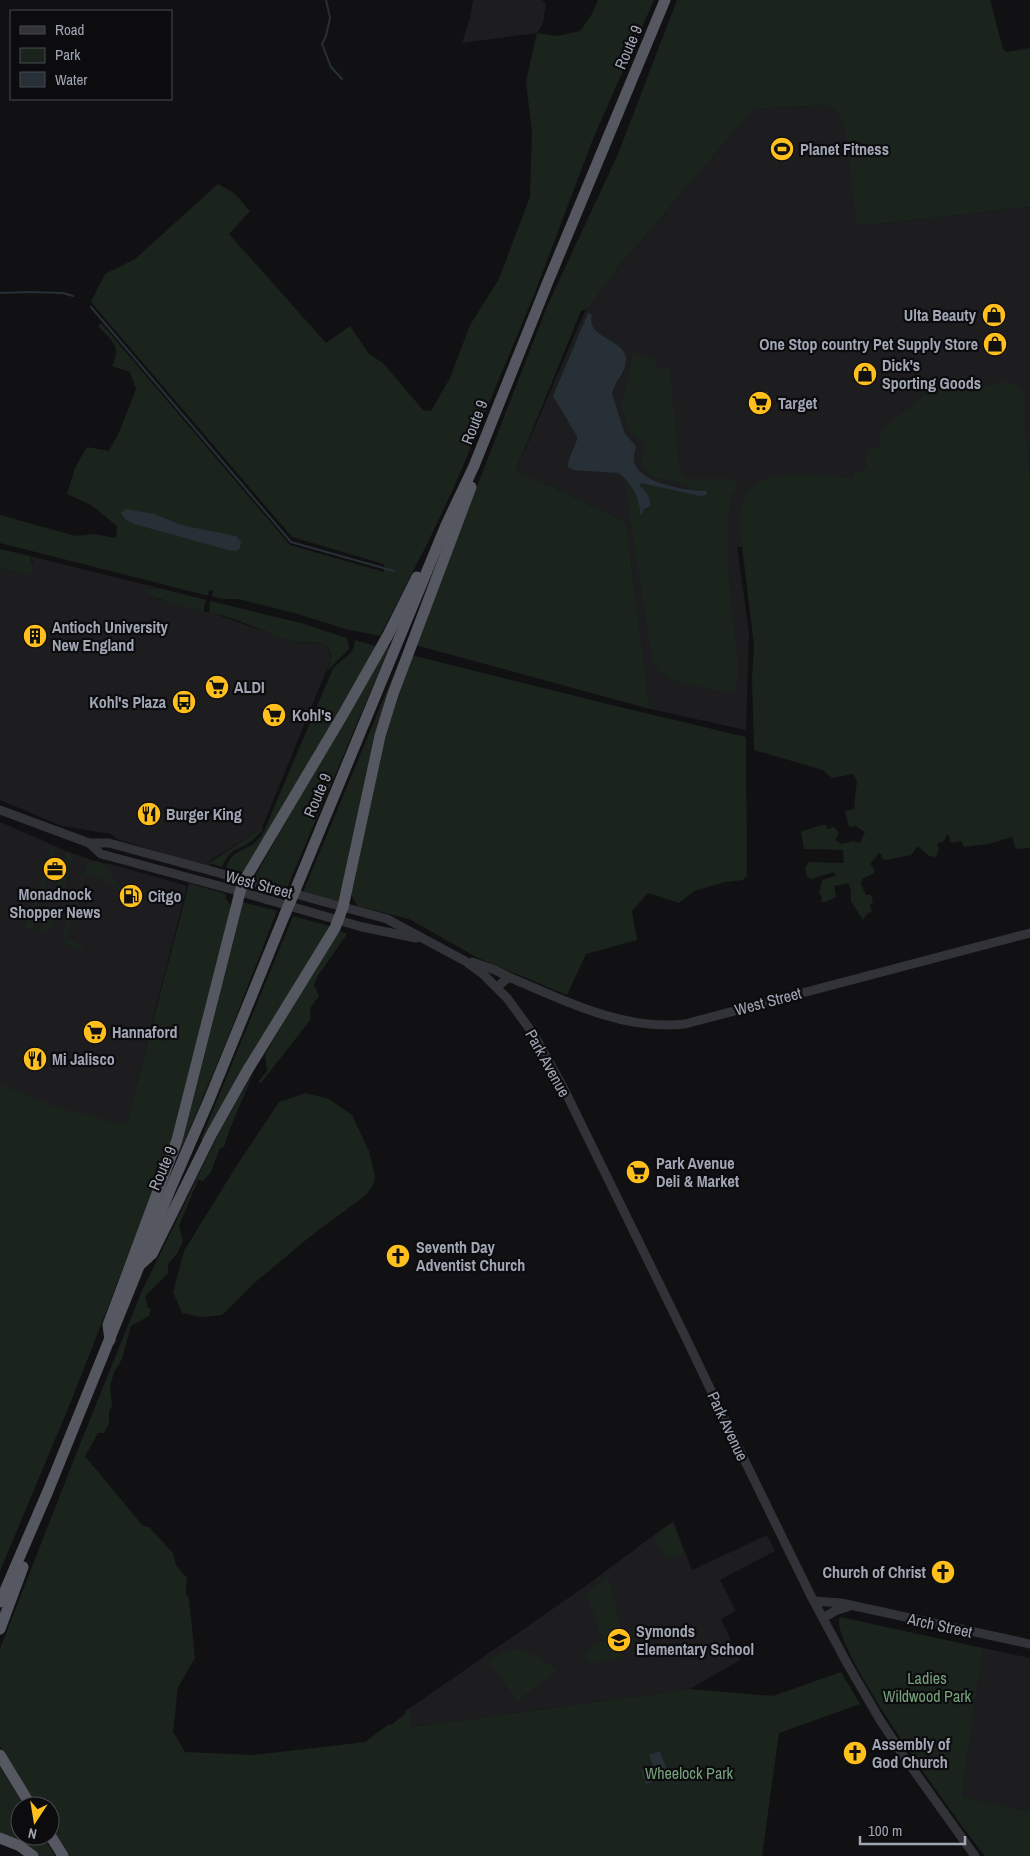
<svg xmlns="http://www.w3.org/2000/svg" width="1030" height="1856" viewBox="0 0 1030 1856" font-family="'Archivo Narrow',sans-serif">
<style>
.built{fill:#1d1d20}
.green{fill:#1b231d}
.water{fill:#272f37}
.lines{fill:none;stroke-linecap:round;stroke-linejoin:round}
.stream{stroke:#272f37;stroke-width:2}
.tertiary{stroke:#323338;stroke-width:9}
.trunk{stroke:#565861;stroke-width:11}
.trunk-bridge{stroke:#565861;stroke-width:11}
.labels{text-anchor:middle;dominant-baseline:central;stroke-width:4.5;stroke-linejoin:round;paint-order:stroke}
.street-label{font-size:16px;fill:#a1a6b5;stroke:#0c0c0e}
.poi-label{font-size:16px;font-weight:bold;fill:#a1a6b5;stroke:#0c0c0e;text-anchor:start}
.park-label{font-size:16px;fill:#77a27c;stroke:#0c0c0e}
</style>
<rect width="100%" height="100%" fill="#111113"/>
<!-- built -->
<g class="built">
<polygon points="473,0 542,0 546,4 543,23 537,33 462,43 470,18"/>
<polygon points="845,104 869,225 1030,207 1030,546 737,547 749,632 746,730 650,709 626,522 516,470 586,309 609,279 752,109"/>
<polygon points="30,556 159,588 150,589 158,599 195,610 212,613 298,643 318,642 324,644 328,649 331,659 262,828 210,861 209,867 117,839 111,834 62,826 0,800 0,567 26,576 33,563"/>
<polygon points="0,822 64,850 97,862 115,865 187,886 126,1125 0,1094"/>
<polygon points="673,1521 692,1570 767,1535 775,1551 720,1580 736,1611 721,1619 740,1660 690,1689 412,1727 410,1708 587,1585"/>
<polygon points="983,1648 1030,1658 1030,1812 962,1796"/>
</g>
<!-- green -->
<g class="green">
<path d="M598,0h56l-61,139 -59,156 -79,190 -25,53 -50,98 -35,-7 -47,-15 -60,-15c-9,0 -17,1 -26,-3l1,-5 -4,-1 -1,5h-3l-205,-52v-28l76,21 18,-2 22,4 1,-12 -26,-21 -24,-11 8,-26 12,-21 22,4 11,-21 16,-41 -6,-17 -18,-6c10,-22 0,-24 -14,-40l3,-3 189,222 94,27v-8l-92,-27 -201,-235 14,-28 30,-15 83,-75 16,9 16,18 -21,23 97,109 24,-17 19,28 14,9 40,47 8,1 19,-33 20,-53 29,-46 31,-82 2,-65 -6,-51 11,-48 20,3 23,-5 12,-17z"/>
<polygon points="677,0 990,0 1003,49 1006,52 1030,48 1030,207 869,225 857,224 845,127 837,111 828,105 753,109 618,268 587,309 581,311 516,470 626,522 650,709 415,645 548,304 618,154"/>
<path d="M631,352l22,6 5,9 9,1 3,3 9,96 2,7 9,5h42l5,3 1,4 -4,7 -3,2c-6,36 -3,72 0,108 2,23 12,68 3,89l-7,1 -54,-13 -13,-8 -8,-14 -28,-182c6,12 17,22 16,37l4,-4 3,-16 -7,-7 1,-3 59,13 7,-4 -13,-3 -19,-8 -21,-4 -14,-11 6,-22 -17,-12 -8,-26 11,-47z"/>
<path d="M949,376l26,2 3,7 9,1 20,-5 13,6 6,13 -3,7 7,74v367l-14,1 -4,-12 -24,7 -24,3 -3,-6 -10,2 -3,-9 -6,9 -3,-1 -2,3 2,3 -3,9 -7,-1 -11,-10 -7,9 -25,5 -5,-2 1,-3 -3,-2 -9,11 4,5v4l-12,6 -1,5 5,11h5l2,8 -3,2 2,7 -4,1 -5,7 -12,-19v-10l-3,-8 -14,3 2,11 -11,5h-4l1,-6 -3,-2 3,-14 13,-4v-4l-24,7 -4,-2 -2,-9 4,-6 35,1 -1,-13 -39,-1 -3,-17 20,-7h5l2,4 6,-2 5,6 -4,7 7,4 11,-3 7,2 5,-11 -9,-6 -7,1 -4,-16 9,-2 3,-29 -4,-6 -21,4 -9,-8 -69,-20 -2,-74 2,-30 -15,-125c2,-11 6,-29 15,-36 21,-15 75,-10 100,-6v-6l13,-5 -1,-9 3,-9 11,-5v-11l7,-9z"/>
<polygon points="0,549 30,556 34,571 26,576 0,567"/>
<polygon points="159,588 206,600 203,612 170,603 148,594 150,589"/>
<path d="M210,601l91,22 46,15 2,8 -1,4 -21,21c3,-9 7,-17 -1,-25 -8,-7 -20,-2 -30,-4 -29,-7 -57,-25 -87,-29z"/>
<path d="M355,640l20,6 -8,16 -121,209 -4,1 -16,-4c5,-17 15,-16 27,-24 5,-3 8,-8 11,-13l65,-153c2,-3 3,-9 6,-11 8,-10 19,-11 20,-27z"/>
<polygon points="386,646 389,648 287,888 254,878"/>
<polygon points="411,655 620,707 746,737 747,877 743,878 744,880 725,882 694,891 679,903 648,893 632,911 637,940 586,954 567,995 478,958 409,919 357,906 351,894 382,748"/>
<polygon points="401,657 342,902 303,892"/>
<path d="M262,828l1,2c-4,4 -8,9 -13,12 -15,11 -18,4 -28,25l-13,-4z"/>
<path d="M49,846l9,1 -3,1 -22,82 4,1 17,-24h3c-8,25 -4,31 -32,21v-2c3,-21 30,-63 24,-80z"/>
<polygon points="67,852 70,853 72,860 63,893 61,893 59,890 56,889"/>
<path d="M93,861c15,0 18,12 24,25 -10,-2 -19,-11 -31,-11l-20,62 17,9 3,-5 -4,9c-8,-2 -19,-4 -19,-15l24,-69 3,-4z"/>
<polygon points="189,883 226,894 226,899 230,904 230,912 173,1140 72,1399 0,1571 0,1084 56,1107 126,1125"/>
<polygon points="242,902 277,911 225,1045 178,1157 176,1155"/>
<polygon points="293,916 333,927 204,1140 201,1139"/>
<polygon points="341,931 347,934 317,977 314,985 319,996 310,1008 311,1019 261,1083 258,1082 267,1071 265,1055 299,995 333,939"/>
<polygon points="254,1072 229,1131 224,1147 220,1148 211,1172 203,1181 198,1180 179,1226 183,1241 177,1254 168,1264 168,1273 145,1296 148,1308 151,1309 149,1316 131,1326 122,1359 114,1372 110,1387 112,1406 109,1411 109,1423 104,1433 98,1433 85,1456 143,1526 149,1527 173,1553 176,1565 187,1578 186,1593 189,1599 195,1658 178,1687 173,1732 185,1752 253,1755 365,1742 389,1724 391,1725 406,1713 405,1711 410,1708 412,1727 690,1689 773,1696 841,1672 860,1704 779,1733 762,1856 66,1856 50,1829 50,1806 35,1806 0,1746 0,1649 76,1454 141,1293 221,1129"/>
<polygon points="306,1093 329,1099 352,1115 369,1151 375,1176 374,1183 366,1195 312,1235 253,1284 222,1315 201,1317 182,1313 173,1292 184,1251 237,1165 279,1102"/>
<path d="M672,1523l12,29c-5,5 -11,5 -18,5l-12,-17 11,-12z"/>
<path d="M608,1578c8,25 14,52 14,79l-25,6 -9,-1 -1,-6 -2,-1 9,-10 9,-3 -17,-50z"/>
<path d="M840,1617l143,31 -21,148 68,16v44h-45c-23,-28 -159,-214 -145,-239z"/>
<path d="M514,1649c19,4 29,9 43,22l-40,30 -29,-40 14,-8z"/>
<polygon points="0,1766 24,1806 20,1806 20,1836 43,1836 55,1856 35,1856 0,1836"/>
</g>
<!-- water -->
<g class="water">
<path d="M588,313l4,2c-7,23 33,24 34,43 1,14 -12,23 -14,36l13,40 11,12c-1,5 -3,11 -2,16 6,22 54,29 73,29l-1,4 -6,1 -59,-13 -1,3c6,6 11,11 10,20l-6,3 -2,6 -2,-2c1,-13 -11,-34 -22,-40l-44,-3 -6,-3c0,-13 10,-22 9,-31l-24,-40z"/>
<polygon points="126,509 154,514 181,525 236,536 241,542 240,548 236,551 228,550 134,524 125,519 121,513"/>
<polygon points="660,1751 669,1776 646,1784 641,1770 653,1766 649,1755"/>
</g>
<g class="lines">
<!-- stream -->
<g class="stream">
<polyline points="326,0 330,18 326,36 322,44 331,67 342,79"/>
<polyline points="0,293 30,292 63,293 73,296"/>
<polyline points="91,307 291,542 394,571"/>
</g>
<!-- tertiary -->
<g class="tertiary">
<polyline points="0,810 89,843 109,843 387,919 465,961 484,975 507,998 534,1035 562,1085 685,1336 740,1451 811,1596 848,1665 880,1720 907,1761 975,1856"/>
<polyline points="89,843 101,854 116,858 227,888 362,927 416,938"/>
<polyline points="472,962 495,970 509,977"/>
<path d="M497,987l12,-10c55,24 115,54 176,47l345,-91"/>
<polyline points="814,1601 841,1603 1030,1644"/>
<polyline points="823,1618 835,1611 850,1606"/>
</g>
<!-- trunk -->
<g class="trunk">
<polyline points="296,888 446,525 474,466 547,284 665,0"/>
<polyline points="141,1264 152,1254 211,1135 247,1071 335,928 343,907 380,736 393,694 471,487"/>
<polyline points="110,1340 108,1325 177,1140 240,892 244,881 345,711 388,635 417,577"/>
<polyline points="0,1602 48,1491 172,1185 209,1100 285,914"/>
<polyline points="0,1629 23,1567"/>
<polyline points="0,1755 31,1806"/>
<polyline points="50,1835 63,1856"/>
<polyline points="0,1838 20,1846 33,1856"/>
</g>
<!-- trunk-bridge -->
<polyline class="trunk-bridge" points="285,914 296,888"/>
</g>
<!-- icons -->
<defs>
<g id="stadium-disc" transform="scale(1.25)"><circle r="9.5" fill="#ffbf1d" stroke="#0c0c0e"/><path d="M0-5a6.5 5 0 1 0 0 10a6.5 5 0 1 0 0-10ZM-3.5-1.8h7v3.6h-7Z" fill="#111"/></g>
<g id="shop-disc" transform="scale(1.25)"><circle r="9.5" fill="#ffbf1d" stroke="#0c0c0e"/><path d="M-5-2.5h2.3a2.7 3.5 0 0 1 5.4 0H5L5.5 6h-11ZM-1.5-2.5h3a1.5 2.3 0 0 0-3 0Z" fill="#111"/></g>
<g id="supermarket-disc" transform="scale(1.25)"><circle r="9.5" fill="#ffbf1d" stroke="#0c0c0e"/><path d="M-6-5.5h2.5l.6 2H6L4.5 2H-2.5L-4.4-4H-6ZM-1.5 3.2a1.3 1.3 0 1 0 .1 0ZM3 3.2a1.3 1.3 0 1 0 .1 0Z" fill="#111"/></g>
<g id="building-disc" transform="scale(1.25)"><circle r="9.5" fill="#ffbf1d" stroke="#0c0c0e"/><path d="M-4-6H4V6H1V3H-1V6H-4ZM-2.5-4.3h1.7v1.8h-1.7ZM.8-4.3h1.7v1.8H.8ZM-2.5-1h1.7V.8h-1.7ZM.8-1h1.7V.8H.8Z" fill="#111"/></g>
<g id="bus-disc" transform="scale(1.25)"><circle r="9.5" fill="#ffbf1d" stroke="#0c0c0e"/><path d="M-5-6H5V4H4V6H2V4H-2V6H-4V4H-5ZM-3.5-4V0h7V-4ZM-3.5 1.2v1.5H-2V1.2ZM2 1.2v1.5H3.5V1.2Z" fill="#111"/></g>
<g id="restaurant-disc" transform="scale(1.25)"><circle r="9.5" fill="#ffbf1d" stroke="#0c0c0e"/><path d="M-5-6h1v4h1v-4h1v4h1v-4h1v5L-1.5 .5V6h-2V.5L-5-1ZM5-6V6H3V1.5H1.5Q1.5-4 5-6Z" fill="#111"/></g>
<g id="office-disc" transform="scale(1.25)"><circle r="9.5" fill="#ffbf1d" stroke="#0c0c0e"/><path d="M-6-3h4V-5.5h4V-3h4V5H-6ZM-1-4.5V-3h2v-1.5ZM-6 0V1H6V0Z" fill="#111"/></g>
<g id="fuel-disc" transform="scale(1.25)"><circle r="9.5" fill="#ffbf1d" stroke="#0c0c0e"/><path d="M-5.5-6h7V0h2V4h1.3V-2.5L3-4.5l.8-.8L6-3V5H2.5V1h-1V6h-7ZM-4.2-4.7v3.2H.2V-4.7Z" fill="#111"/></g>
<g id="church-disc" transform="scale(1.25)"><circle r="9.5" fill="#ffbf1d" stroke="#0c0c0e"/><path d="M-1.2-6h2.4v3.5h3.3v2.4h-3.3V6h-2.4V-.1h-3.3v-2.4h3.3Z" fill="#111"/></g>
<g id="school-disc" transform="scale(1.25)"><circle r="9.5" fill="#ffbf1d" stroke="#0c0c0e"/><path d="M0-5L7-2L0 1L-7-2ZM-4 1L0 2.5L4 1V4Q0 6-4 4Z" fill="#111"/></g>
</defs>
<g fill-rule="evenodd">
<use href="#stadium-disc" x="782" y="149"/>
<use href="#shop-disc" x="994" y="315"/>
<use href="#shop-disc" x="995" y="344"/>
<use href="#shop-disc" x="865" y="374"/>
<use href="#supermarket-disc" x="760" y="403"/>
<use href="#building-disc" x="35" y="636"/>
<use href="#supermarket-disc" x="217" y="687"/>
<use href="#bus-disc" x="184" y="702"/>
<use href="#supermarket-disc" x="274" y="715"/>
<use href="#restaurant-disc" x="149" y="814"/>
<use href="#office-disc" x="55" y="869"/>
<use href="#fuel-disc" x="131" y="896"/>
<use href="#supermarket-disc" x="95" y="1032"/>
<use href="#restaurant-disc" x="35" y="1059"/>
<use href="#supermarket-disc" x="638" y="1172"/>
<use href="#church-disc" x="398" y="1256"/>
<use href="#church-disc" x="943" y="1572"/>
<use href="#school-disc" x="619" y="1640"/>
<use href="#church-disc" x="855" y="1753"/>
</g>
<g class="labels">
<!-- street labels -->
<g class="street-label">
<text transform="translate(628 47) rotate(-67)">Route 9</text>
<text transform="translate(474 422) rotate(-69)">Route 9</text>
<text transform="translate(317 795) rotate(-67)">Route 9</text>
<text transform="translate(259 884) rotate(15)">West Street</text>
<text transform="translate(768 1001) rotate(-15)">West Street</text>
<text transform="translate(548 1063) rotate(61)">Park Avenue</text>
<text transform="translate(162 1168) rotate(-67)">Route 9</text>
<text transform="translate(728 1426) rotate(65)">Park Avenue</text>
<text transform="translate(940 1625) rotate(12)">Arch Street</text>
</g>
<!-- poi labels -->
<g class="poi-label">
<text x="800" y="149">Planet Fitness</text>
<text x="976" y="315" text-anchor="end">Ulta Beauty</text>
<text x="978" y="344" text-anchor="end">One Stop country Pet Supply Store</text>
<text x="882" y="365">Dick's<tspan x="882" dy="18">Sporting Goods</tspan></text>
<text x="778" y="403">Target</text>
<text x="52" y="627">Antioch University<tspan x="52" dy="18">New England</tspan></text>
<text x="234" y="687">ALDI</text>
<text x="166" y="702" text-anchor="end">Kohl's Plaza</text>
<text x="292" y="715">Kohl's</text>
<text x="166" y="814">Burger King</text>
<text x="55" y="894" text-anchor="middle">Monadnock<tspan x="55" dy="18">Shopper News</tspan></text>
<text x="148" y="896">Citgo</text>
<text x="112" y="1032">Hannaford</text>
<text x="52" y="1059">Mi Jalisco</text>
<text x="656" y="1163">Park Avenue<tspan x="656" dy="18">Deli &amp; Market</tspan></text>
<text x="416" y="1247">Seventh Day<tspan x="416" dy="18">Adventist Church</tspan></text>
<text x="926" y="1572" text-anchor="end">Church of Christ</text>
<text x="636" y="1631">Symonds<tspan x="636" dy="18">Elementary School</tspan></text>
<text x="872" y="1744">Assembly of<tspan x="872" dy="18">God Church</tspan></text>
</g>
<!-- park labels -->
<g class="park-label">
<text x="927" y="1678">Ladies<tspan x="927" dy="18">Wildwood Park</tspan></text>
<text x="689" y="1773">Wheelock Park</text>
</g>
</g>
<!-- legend -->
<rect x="10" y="10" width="162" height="90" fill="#0c0c0e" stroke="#484a51"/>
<rect x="20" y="26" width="25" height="8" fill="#323338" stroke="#484a51"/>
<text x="55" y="35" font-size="15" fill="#a1a6b5">Road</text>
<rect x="20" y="48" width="25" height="15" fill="#1b231d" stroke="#484a51"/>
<text x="55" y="60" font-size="15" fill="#a1a6b5">Park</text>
<rect x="20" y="72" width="25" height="15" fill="#272f37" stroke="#484a51"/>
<text x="55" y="85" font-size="15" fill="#a1a6b5">Water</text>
<!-- north arrow -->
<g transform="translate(35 1821) rotate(192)"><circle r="24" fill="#0c0c0e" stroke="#484a51"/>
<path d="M0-4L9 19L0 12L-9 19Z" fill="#ffbf1d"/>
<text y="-8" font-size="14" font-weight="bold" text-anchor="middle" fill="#a1a6b5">N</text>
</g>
<!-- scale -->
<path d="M860 1836v8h105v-8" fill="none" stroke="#a1a6b5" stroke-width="2.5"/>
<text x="868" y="1836" font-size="15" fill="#a1a6b5" stroke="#0c0c0e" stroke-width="4" paint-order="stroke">100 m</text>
</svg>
